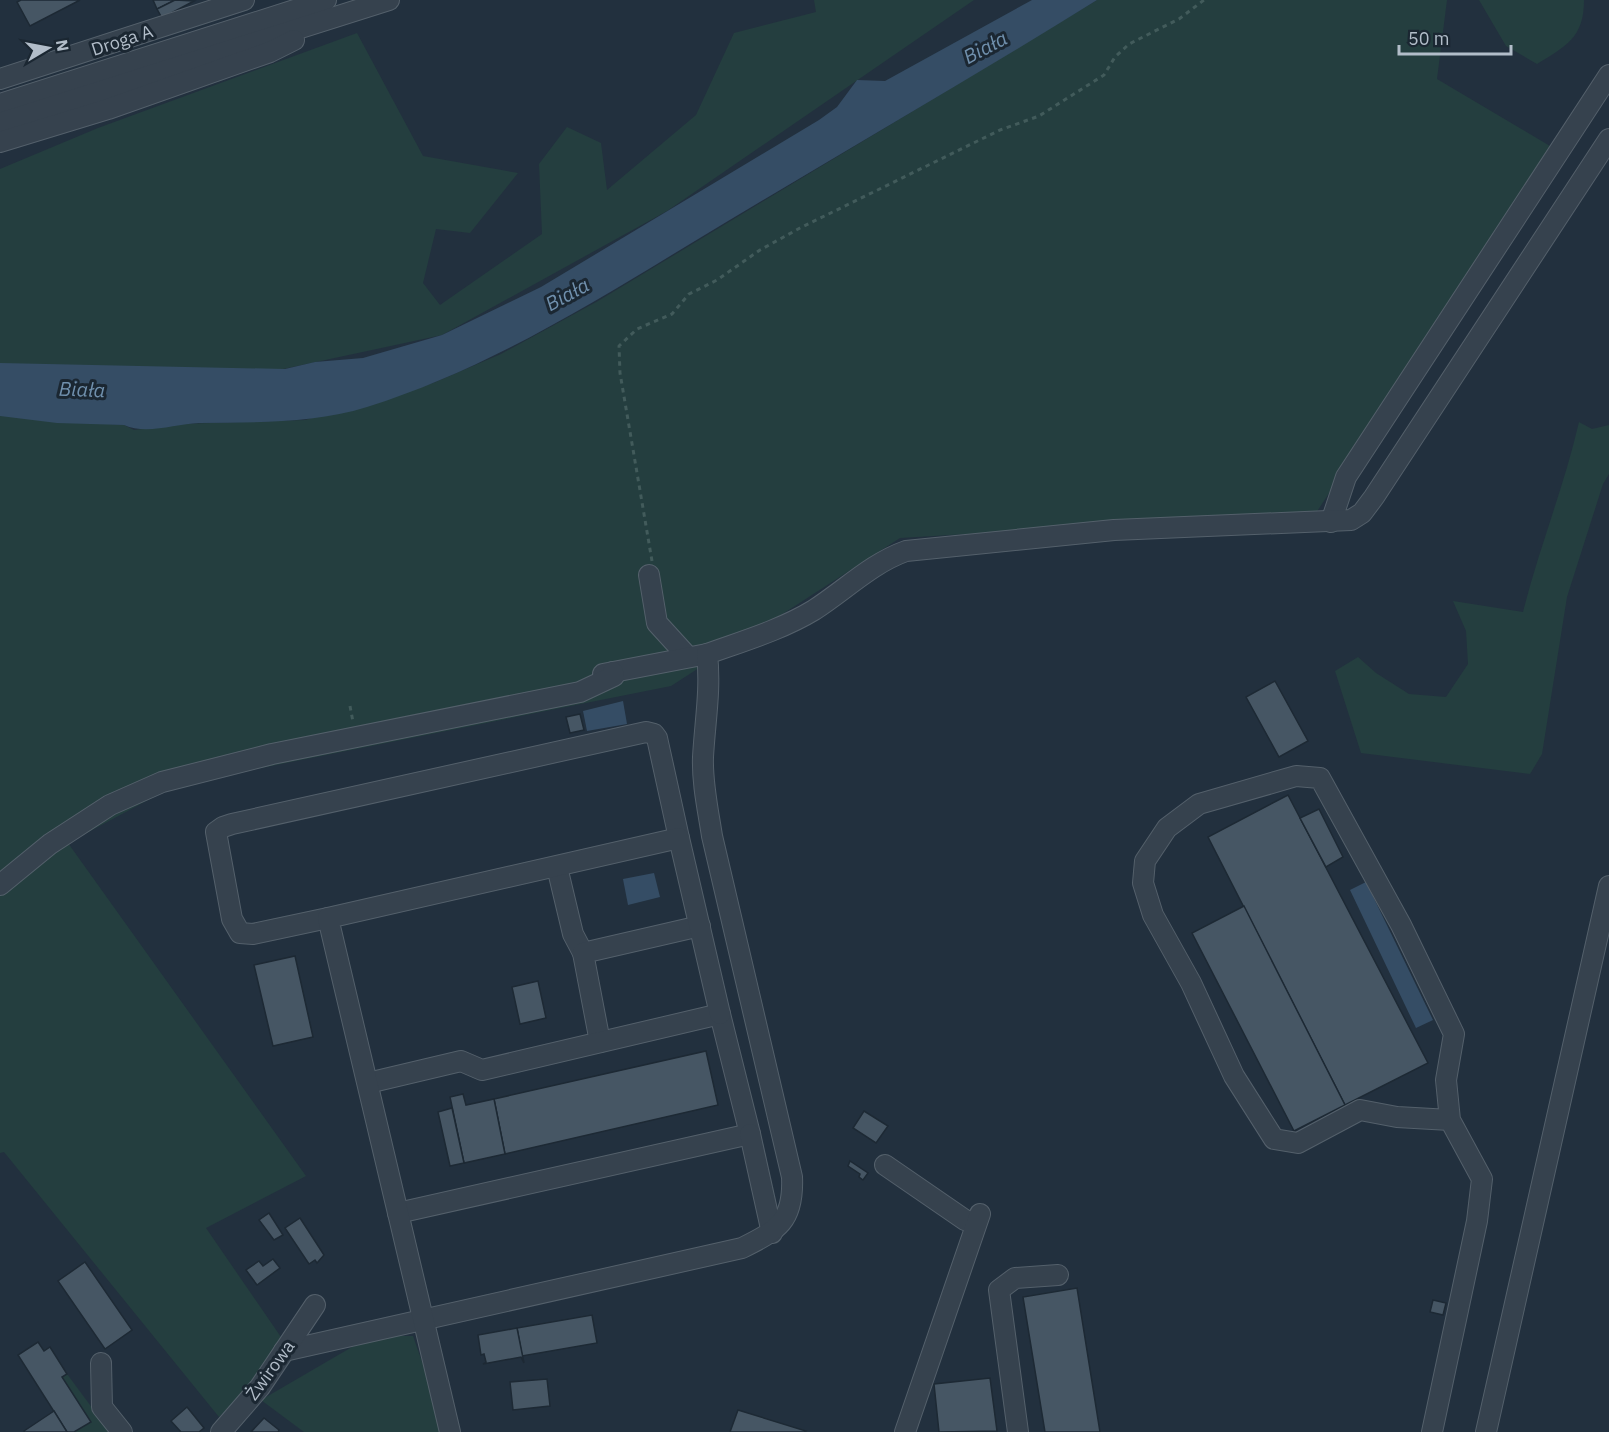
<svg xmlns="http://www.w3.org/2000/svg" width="1609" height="1432" viewBox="0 0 1609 1432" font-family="'IBM Plex Sans',sans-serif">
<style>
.green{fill:#243e3f}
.water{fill:#354d65}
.building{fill:#465664;stroke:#1d2934;stroke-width:1.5}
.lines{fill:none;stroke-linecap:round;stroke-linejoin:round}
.minor-casing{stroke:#54606b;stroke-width:22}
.path{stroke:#425b5b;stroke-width:3;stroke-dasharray:4.5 4.5;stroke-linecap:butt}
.minor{stroke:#36424e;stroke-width:20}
.labels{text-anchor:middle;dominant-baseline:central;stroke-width:6;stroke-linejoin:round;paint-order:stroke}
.street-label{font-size:18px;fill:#b2bdc9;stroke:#1b2732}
.water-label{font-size:20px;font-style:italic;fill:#7090ad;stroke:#1b2732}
</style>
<rect width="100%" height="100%" fill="#22303e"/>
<!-- green -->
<g class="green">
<polygon points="814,0 974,0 667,211 442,335 45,420 124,425 134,430 180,424 305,420 433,383 501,354 598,301 1097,0 1447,0 1437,79 1555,149 1316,513 900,538 671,686 176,785 68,843 306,1176 206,1228 283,1340 252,1385 219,1417 4,1152 0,1153 0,169 98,128 357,33 423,156 518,173 470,233 436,229 423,283 440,305 542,234 539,164 567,127 601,143 607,190 696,115 734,33 816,12"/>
<path d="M1479,0h105c0,38 -18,46 -47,64l-31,-18z"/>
<path d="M1579,422l13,7 17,-4v49l-6,10 -36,113 -25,157 -12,20 -169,-21 -26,-82 23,-14 18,16 33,21 37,3 22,-33 -2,-33 -13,-30 70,11c16,-64 41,-125 56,-190z"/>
<polygon points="388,1336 413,1336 427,1376 440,1432 304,1432 261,1400 352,1347"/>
<polygon points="67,1374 110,1432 74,1432 90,1422 62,1377"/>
</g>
<!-- water -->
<g class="water">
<path d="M1032,0h65c-122,76 -246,147 -369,221 -117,70 -230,145 -361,186 -54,17 -112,15 -168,16 -24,1 -53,12 -75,2l-67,-2 -57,-7v-53l285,6 30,-7 48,-4 79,-23 99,-48 278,-167 18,-13 20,-27 28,1z"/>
<polygon points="623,701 627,724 587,731 583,711"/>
<polygon points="654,873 660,897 628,905 623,879"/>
<polygon points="1366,882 1433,1020 1416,1028 1350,890"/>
</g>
<!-- building -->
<g class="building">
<polygon points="21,0 80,0 30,26 17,2"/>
<polygon points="153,0 175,0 157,9"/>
<polygon points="175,0 194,1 162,18 157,9"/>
<polygon points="1275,681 1308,741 1279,757 1246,697"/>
<polygon points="580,714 584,730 570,733 566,717"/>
<polygon points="1288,795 1428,1063 1345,1105 1208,837"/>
<polygon points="1319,809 1343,857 1326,867 1300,818"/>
<polygon points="1244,906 1345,1105 1294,1131 1192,933"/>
<polygon points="295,956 313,1037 273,1046 254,965"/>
<polygon points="538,981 546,1018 520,1024 512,987"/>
<polygon points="706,1051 718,1105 505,1154 494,1099"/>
<polygon points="463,1094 466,1105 494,1099 505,1154 464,1163 450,1097"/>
<polygon points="452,1108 464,1163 450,1166 438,1112"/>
<polygon points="864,1111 888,1126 876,1143 853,1128"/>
<polygon points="850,1161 868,1173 863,1180 859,1177 860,1174 848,1166"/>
<polygon points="269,1213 283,1235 274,1240 259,1220"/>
<polygon points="300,1218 324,1255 317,1263 315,1260 309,1264 285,1228"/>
<polygon points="273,1259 280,1268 257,1285 246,1270 259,1261 263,1266"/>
<polygon points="85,1262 132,1330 105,1349 58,1281"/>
<polygon points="1077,1288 1100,1432 1045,1432 1023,1297"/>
<polygon points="1433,1300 1446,1303 1443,1315 1430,1312"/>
<polygon points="592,1315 597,1343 522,1356 517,1328"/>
<polygon points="517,1328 524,1363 521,1357 483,1364 486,1362 484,1354 481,1355 478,1335"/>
<polygon points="38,1342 44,1351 50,1347 67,1374 62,1377 91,1422 74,1432 67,1432 18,1355"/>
<polygon points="990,1378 997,1431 939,1432 934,1384"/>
<polygon points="547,1379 550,1406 513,1410 510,1382"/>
<polygon points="187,1407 204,1428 199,1432 181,1432 171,1421"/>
<polygon points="738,1410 806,1431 805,1432 730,1432"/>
<polygon points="54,1411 67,1432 25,1432 24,1431"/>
<polygon points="264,1418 279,1430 278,1432 251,1432"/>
</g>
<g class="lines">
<!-- minor casing -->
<g class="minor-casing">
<g id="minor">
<polyline points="0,79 244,0"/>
<polyline points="0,104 326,0"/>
<polyline points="0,123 389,0"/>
<polyline points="0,142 108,109 270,52 294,40"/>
<polyline points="1331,522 1346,477 1609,75"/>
<polyline points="649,575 657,623 688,657"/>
<polyline points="603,674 707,654"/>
<polyline points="557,867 573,934 583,953"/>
<polyline points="0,885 50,844 110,805 162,782 272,754 580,692 614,676 613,672"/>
<polyline points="328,918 253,934 240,933 232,919 216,832 223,827 232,824 646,732 654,734 657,738 679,838"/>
<polyline points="600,1042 583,953 700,926"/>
<polyline points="368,1083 461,1061 482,1070 720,1014 750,1134 398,1213"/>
<polyline points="750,1134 772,1233"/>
<polyline points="885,1165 965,1220 976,1224"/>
<path d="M284,1351l458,-103c36,-18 52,-27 50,-71l-80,-341c-4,-26 -10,-53 -9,-79 2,-36 8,-68 4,-103 36,-13 74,-24 107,-44 31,-20 58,-47 92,-59l208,-21 237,-10 11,-7 12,-16 235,-358"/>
<polyline points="101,1363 102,1407 122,1432"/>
<polyline points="221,1432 260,1387 315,1305"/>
<polyline points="450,1432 328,918 679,838 720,1014"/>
<polyline points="905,1432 980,1214"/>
<polyline points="1018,1432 999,1290 1015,1278 1058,1275"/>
<polyline points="1432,1432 1477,1221 1482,1179 1450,1120 1446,1080 1454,1034 1401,925 1320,778 1296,776 1199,804 1167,828 1145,861 1143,883 1153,915 1191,983 1234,1076 1274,1139 1298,1143 1360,1110 1397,1117 1450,1120"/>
<polyline points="1486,1432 1609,886"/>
</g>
</g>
<!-- path -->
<g class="path">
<polyline points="652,561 620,373 619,346 637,329 672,314 689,294 717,280 760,250 800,228 1000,130 1039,116 1104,75 1115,57 1129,44 1179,19 1204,0"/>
<polyline points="350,706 353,722"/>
</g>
<!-- minor -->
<use href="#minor" class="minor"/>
</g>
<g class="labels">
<!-- street labels -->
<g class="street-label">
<text transform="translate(122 40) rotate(-18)">Droga A</text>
<text transform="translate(270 1370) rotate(-54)">Żwirowa</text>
</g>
<!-- water labels -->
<g class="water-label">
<text transform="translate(985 47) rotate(-28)">Biała</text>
<text transform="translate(567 294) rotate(-29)">Biała</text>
<text transform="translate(82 389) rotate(2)">Biała</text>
</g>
</g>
<!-- north arrow -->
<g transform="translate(48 48) rotate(80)" stroke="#1b2732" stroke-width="4.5" paint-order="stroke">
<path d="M0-4.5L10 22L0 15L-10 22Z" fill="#b2bdc9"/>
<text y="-9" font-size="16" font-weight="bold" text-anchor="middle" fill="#b2bdc9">N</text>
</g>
<!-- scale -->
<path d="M1399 45v9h112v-9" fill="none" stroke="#b2bdc9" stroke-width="3"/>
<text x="1408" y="45" font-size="18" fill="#b2bdc9" stroke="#1b2732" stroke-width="4.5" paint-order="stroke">50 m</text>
</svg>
